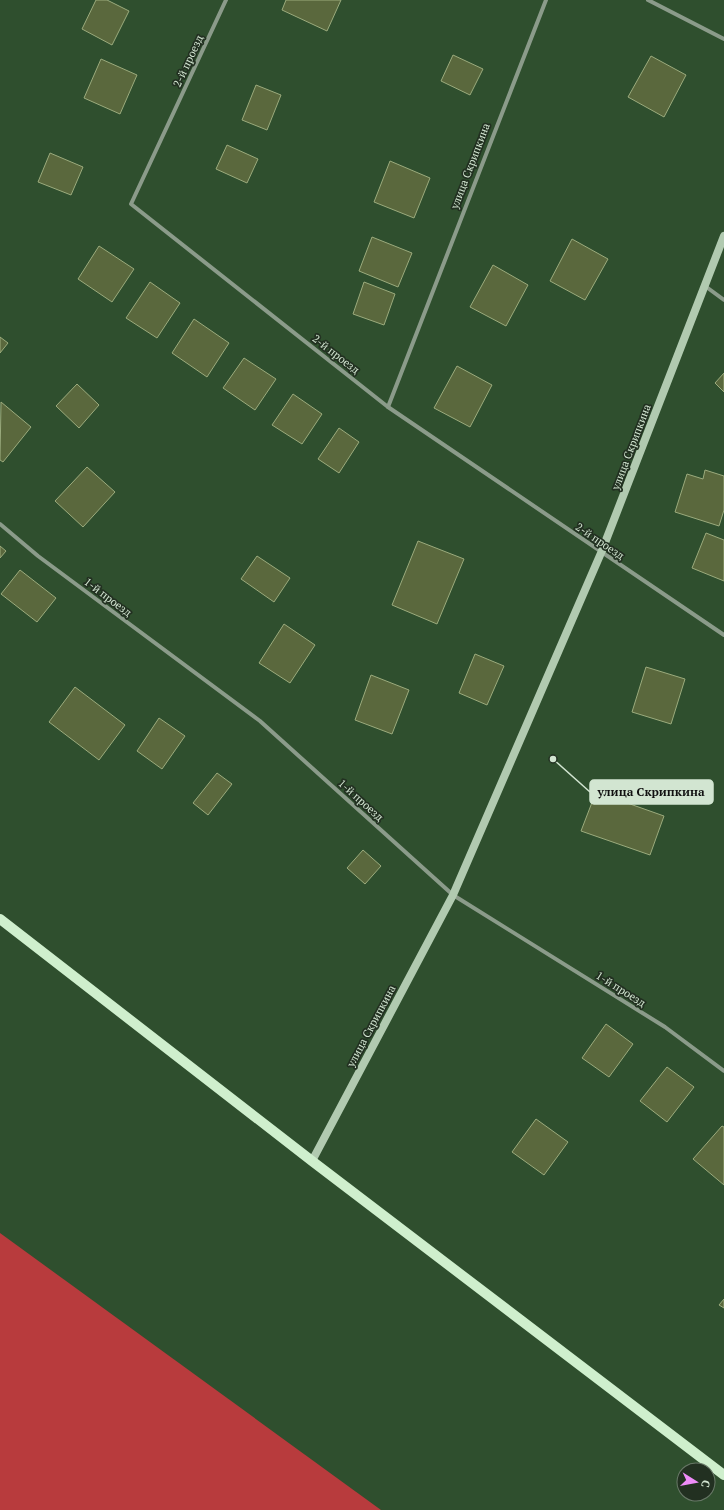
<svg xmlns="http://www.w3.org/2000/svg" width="724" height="1510" viewBox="0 0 724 1510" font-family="'PT Serif',serif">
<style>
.forest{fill:#b83b3d}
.building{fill:#5a683d;stroke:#9bab7d}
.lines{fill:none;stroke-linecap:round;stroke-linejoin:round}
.street{stroke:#8b9b8a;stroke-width:4}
.secondary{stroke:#b1cab0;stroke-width:8}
.primary{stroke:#cfefcd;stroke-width:10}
.labels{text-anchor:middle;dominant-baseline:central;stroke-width:3.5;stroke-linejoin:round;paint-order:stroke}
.street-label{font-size:11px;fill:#d2e5d1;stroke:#223021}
.leader{fill:none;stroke:#d2e5d1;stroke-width:1.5}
.callout-dot{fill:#d2e5d1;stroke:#223021;stroke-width:1.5}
.callout{fill:#d2e5d1;stroke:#d2e5d1;stroke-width:1.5}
.callout-label{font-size:12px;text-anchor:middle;font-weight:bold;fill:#111}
</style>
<rect width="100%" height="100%" fill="#2f4f2e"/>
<!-- forest -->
<polygon class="forest" points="0,1233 381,1510 0,1510"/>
<!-- building -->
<g class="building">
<polygon points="96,0 107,0 129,11 112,45 82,29"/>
<polygon points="286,0 341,0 327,31 282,10"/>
<polygon points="453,55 483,69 470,95 441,81"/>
<polygon points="651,56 686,75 664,117 628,97"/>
<polygon points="101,59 137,75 120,114 84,98"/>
<polygon points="256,85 281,95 267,130 242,120"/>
<polygon points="227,145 258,159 247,183 216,169"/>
<polygon points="50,153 83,167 71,195 38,182"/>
<polygon points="390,161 430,178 414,218 374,202"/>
<polygon points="372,237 412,253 398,287 359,271"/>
<polygon points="572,239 608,259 585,300 550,281"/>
<polygon points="99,246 134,269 112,302 78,279"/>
<polygon points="493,265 528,285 506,326 470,307"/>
<polygon points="150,282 180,303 157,338 126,318"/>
<polygon points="364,282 395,294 384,325 353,314"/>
<polygon points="194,319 229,343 207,377 172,353"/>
<polygon points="0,337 8,343 0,353"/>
<polygon points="244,358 276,379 255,410 223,388"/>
<polygon points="457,366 492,385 470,427 434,408"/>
<polygon points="724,373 724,392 715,383"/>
<polygon points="77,384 99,405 79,428 56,406"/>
<polygon points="293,394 322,414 302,444 272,425"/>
<polygon points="1,402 31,427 3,462 0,460"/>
<polygon points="339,428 359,442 339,473 318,459"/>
<polygon points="87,467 115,492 83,527 55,501"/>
<polygon points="705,470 724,476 724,510 719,526 675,512 687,474 703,479"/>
<polygon points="706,533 724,540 724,581 692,568"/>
<polygon points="418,541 464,559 437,624 392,605"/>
<polygon points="0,546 6,551 0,558"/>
<polygon points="257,556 290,578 274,602 241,579"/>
<polygon points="20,570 56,598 37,622 1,594"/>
<polygon points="284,624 315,645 290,683 259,663"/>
<polygon points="475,654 504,666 487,705 459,693"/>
<polygon points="646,667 685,679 671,724 632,712"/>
<polygon points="371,675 409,690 392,734 355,720"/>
<polygon points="75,687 125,725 99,760 49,722"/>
<polygon points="159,718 185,736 162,769 137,751"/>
<polygon points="217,773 232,784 208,815 193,803"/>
<polygon points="596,792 664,816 650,855 581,831"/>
<polygon points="363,850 381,866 365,884 347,868"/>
<polygon points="606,1024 633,1044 609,1077 582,1058"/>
<polygon points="667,1067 694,1087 667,1122 640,1101"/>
<polygon points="536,1119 568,1142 544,1175 512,1152"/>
<polygon points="722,1126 724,1127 724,1185 693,1159"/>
<polygon points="724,1299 724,1308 719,1305"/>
</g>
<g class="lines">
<!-- street -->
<g class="street">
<polyline points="226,0 131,204 388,407 724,635"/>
<polyline points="648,0 724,39"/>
<polyline points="705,286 724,300"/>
<polyline points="388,407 546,0"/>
<polyline points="0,524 38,556 260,721 453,895 665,1027 724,1071"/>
</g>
<!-- secondary -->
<polyline class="secondary" points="312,1161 453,895 601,553 724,236"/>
<!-- primary -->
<polyline class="primary" points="0,919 312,1161 724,1475"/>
</g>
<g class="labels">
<!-- street labels -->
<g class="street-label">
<text transform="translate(188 61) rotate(-65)">2-й проезд</text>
<text transform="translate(470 166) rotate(-69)">улица Скрипкина</text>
<text transform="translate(336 354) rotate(38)">2-й проезд</text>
<text transform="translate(631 447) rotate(-69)">улица Скрипкина</text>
<text transform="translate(600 541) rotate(34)">2-й проезд</text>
<text transform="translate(108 597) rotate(37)">1-й проезд</text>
<text transform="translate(361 800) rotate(42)">1-й проезд</text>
<text transform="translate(621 989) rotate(32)">1-й проезд</text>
<text transform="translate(371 1026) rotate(-62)">улица Скрипкина</text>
</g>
</g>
<!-- callouts -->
<path class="leader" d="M553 759L590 792"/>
<circle class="callout-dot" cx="553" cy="759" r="4"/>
<rect class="callout" x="590" y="780" width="123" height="24" rx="4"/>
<g class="callout-label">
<text x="651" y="796">улица Скрипкина</text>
</g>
<!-- north arrow -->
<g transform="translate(696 1482) rotate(101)"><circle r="19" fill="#223021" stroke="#687867"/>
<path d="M0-3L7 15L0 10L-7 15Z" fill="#ee8cf8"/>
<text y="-6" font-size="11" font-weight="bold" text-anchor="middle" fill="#d2e5d1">С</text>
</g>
</svg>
